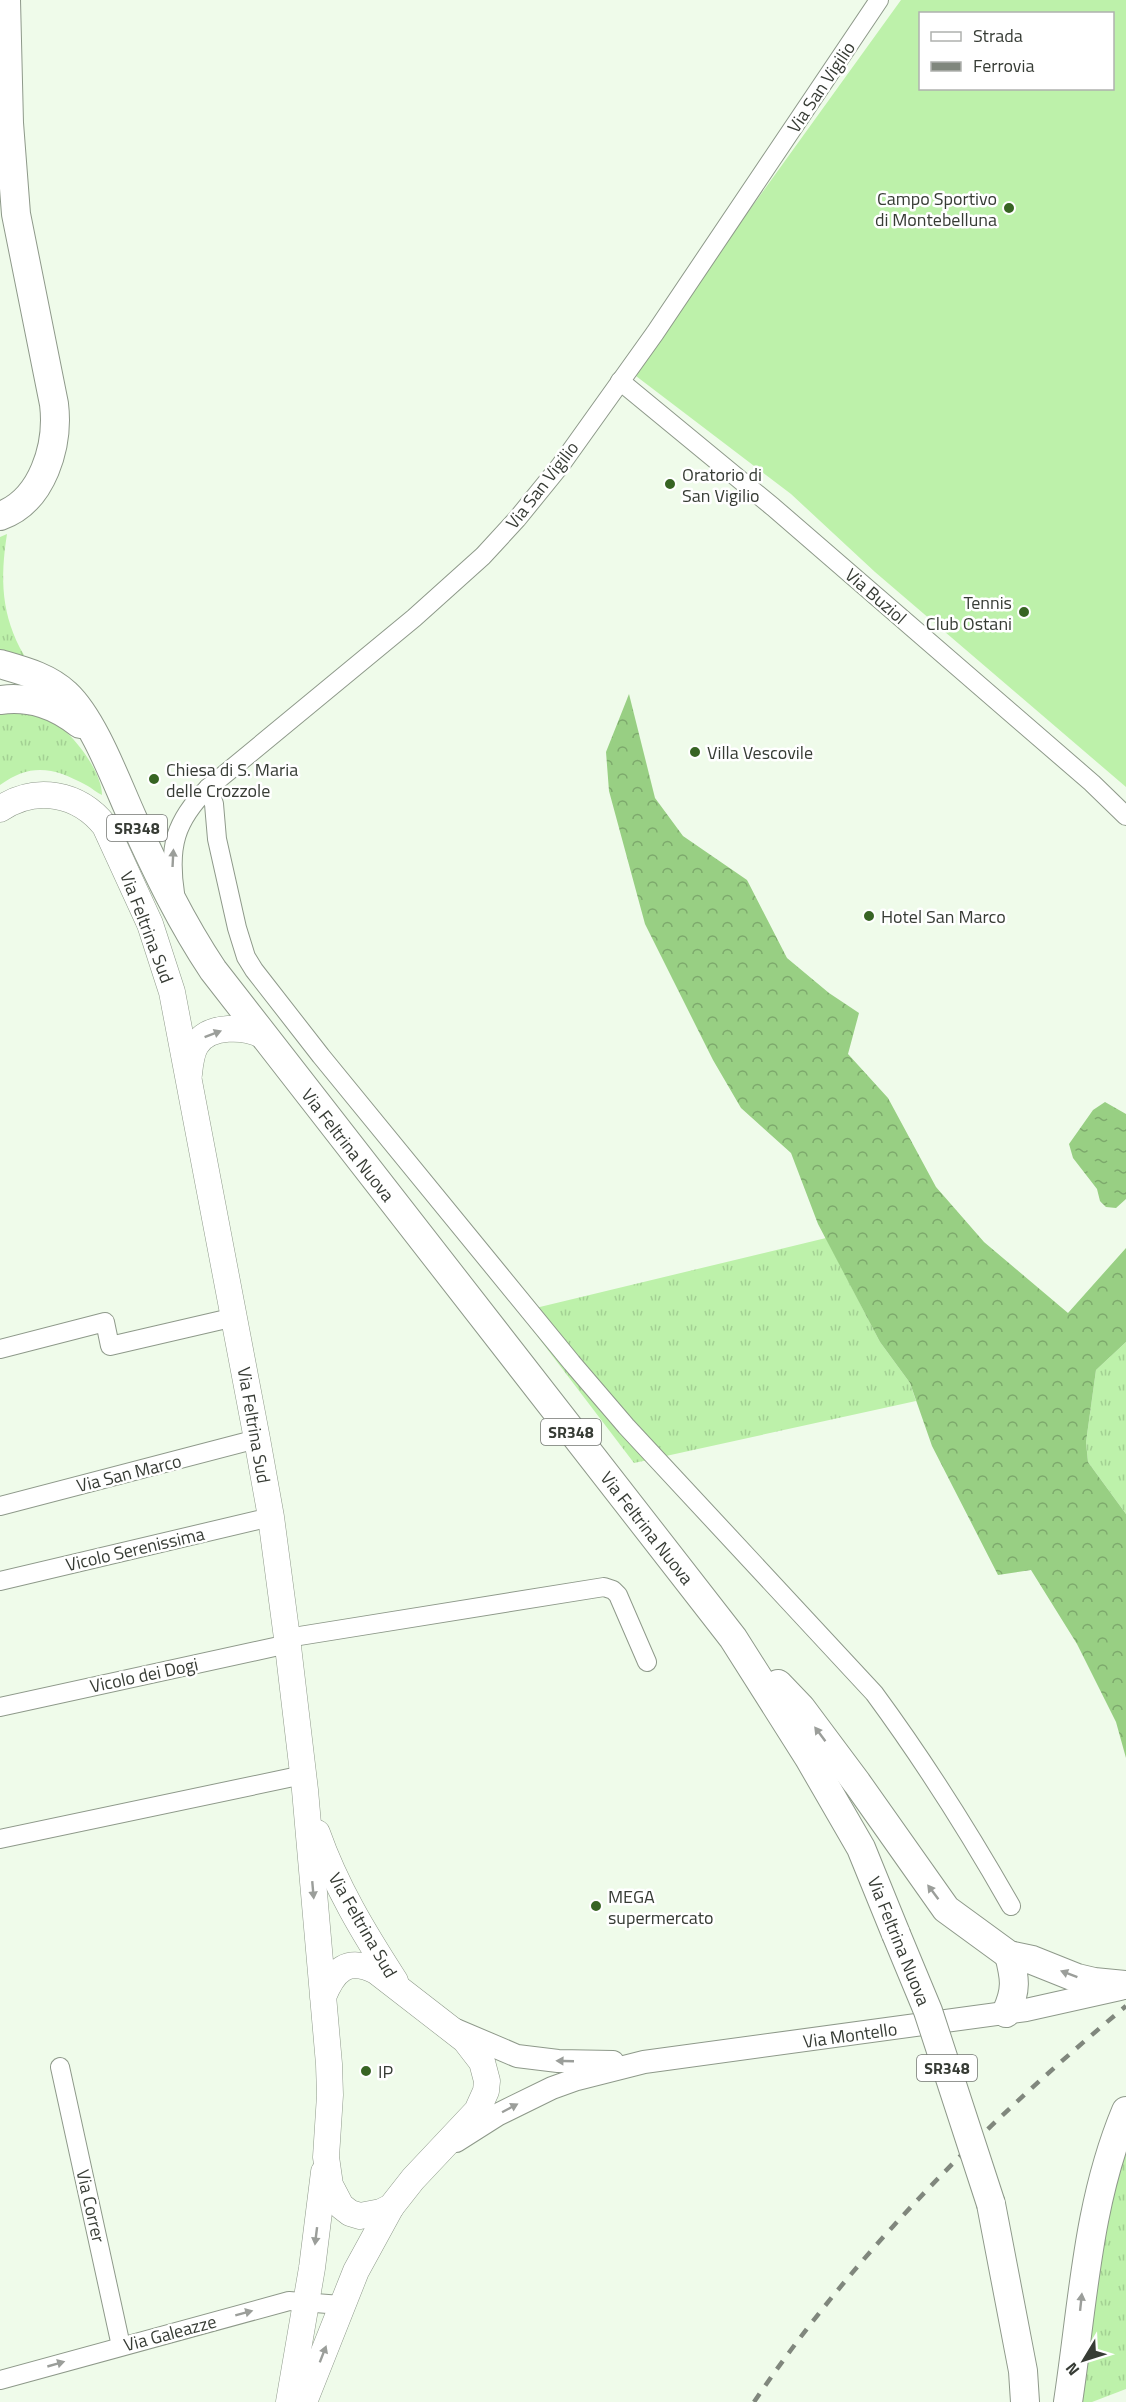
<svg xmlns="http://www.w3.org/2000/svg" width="1126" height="2402" viewBox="0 0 1126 2402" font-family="'Titillium Web',sans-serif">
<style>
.grass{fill:url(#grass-tufts)}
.forest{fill:url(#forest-crowns)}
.garden{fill:#bdf1aa;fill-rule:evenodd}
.water{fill:url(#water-ripples)}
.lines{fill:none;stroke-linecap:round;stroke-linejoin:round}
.minor-casing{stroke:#8e998a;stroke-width:20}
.tertiary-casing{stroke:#8e998a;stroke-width:24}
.secondary-casing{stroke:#8e998a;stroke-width:27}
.primary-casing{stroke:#8e998a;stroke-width:30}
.minor{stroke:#fff;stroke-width:18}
.tertiary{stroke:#fff;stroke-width:22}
.secondary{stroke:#fff;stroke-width:26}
.primary{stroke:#fff;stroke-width:28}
.rail{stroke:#80877d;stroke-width:4.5;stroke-dasharray:10 10;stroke-linecap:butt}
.primary-bridge-casing{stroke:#8e998a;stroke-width:30;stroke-linecap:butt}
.primary-bridge{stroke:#fff;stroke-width:28}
.oneway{fill:#9b9e9a}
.poi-dot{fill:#376423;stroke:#fff;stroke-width:2}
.labels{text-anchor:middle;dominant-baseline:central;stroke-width:5;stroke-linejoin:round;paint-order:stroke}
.shield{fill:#fff;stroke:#737672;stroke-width:1.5}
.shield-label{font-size:16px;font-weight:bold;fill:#373c35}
.street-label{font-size:18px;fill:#373c35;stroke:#fff}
.poi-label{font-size:18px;fill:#373c35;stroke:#fff;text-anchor:start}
</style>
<defs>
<pattern id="grass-tufts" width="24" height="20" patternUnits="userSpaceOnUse" patternTransform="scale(1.5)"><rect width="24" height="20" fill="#bdf1aa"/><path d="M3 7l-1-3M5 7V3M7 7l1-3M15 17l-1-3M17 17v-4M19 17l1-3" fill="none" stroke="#a3d093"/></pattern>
<pattern id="forest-crowns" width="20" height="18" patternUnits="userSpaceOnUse" patternTransform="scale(1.5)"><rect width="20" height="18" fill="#98cf83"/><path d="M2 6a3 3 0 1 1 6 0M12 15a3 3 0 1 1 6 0" fill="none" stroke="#7da96c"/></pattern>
<pattern id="water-ripples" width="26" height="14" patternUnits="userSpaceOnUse" patternTransform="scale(1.5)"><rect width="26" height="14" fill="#98cf83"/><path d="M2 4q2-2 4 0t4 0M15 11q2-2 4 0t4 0" fill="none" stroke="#7da96c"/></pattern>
</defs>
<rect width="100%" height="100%" fill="#effbea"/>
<!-- grass -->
<g class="grass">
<path d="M7,534c-7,44 -6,82 17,121l-7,5 -17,-5v-118z"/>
<path d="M0,710c12,1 27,0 38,3 26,8 64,55 64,82 -5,-2 -10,-7 -16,-10 -31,-17 -55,-23 -86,0z"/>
<polygon points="826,1238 880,1342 910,1383 916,1401 634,1463 519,1312"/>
<polygon points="1126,1342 1126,1514 1088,1462 1086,1442 1096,1370"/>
<polygon points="1126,2141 1126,2389 1092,2402 1079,2402 1074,2365"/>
</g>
<!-- forest -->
<polygon class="forest" points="629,694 655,798 683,836 747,880 787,958 829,993 859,1013 848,1054 888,1098 936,1187 984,1242 1068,1313 1126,1248 1126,1342 1096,1370 1086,1442 1088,1462 1126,1514 1126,1758 1116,1722 1077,1644 1031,1570 998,1575 932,1446 910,1383 880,1342 818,1224 791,1153 741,1108 713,1060 645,924 609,791 606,752"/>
<!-- garden -->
<path class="garden" d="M901,0h225v787l-251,-215 -84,-78 -159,-121zM920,14h192v74h-192z"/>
<!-- water -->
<polygon class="water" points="1105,1102 1126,1114 1126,1199 1116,1208 1106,1207 1100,1201 1097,1189 1073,1158 1069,1144 1093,1110"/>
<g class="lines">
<!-- minor casing -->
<g class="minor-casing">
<g id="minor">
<polyline points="620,381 773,507 1092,783 1126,816"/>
<path d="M208,788l6,16 3,35 20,89 9,29 8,13 67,86 251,307 54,63 248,267c50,68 95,139 137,213"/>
<path d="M175,893c-7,-46 0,-72 33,-105l206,-170 69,-62 34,-37 43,-53 95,-133 224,-333"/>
<polyline points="0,1349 105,1322 110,1346 235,1317"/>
<polyline points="0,1506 257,1439"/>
<polyline points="0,1581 271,1517"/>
<polyline points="287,1638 604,1587 613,1590 618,1595 647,1662"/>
<polyline points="0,1707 288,1644"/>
<polyline points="0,1839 303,1775"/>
<polyline points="60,2067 121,2346"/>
<polyline points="0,2380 289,2301 341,2305"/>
</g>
</g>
<!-- tertiary casing -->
<g class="tertiary-casing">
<g id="tertiary">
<polyline points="456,2030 517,2056 558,2061 613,2062"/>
<polyline points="456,2141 497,2115 552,2088 577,2079 644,2062 1026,2010 1120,1989"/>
</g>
</g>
<!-- secondary casing -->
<g class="secondary-casing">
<g id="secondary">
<path d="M0,809c36,-24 79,-16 105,17l45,98 22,68 85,447 14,78 16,121 18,152 24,274 1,31 -4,62 4,28 11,21 9,7 10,3 21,-4 10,-5 22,-28 64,-68 9,-20 1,-10 -5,-19 -17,-22 -89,-69c-29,-14 -42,-1 -53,26"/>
<path d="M189,1074c1,-10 2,-21 7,-29 13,-21 50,-19 68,-9"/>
<path d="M317,1833c19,54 47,100 78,148"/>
<polyline points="289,2402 312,2268 324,2172"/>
<polyline points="304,2402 356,2271 391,2207"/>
</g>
</g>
<!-- primary casing -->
<g class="primary-casing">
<g id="primary">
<path d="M0,516c43,-15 59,-71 54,-112l-38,-190 -7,-91 -3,-123"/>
<path d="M0,664c24,7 48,13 66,30 28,26 51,90 67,125 24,53 48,103 80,151l520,668 76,120 52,90 35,86"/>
<path d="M0,700c31,-4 56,5 80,24"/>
<polyline points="778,1684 801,1708 857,1783 946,1909 1009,1955 1032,1960 1077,1978 1094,1982 1126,1985"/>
<path d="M1006,2013c11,-23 9,-35 3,-58"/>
<polyline points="991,2204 1023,2371 1025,2402"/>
<path d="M1068,2402c15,-98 19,-198 58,-291"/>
</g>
</g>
<!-- minor -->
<use href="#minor" class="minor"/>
<!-- tertiary -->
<use href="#tertiary" class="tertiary"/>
<!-- secondary -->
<use href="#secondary" class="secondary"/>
<!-- primary -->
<use href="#primary" class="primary"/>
<!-- rail -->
<path class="rail" d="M754,2402c102,-151 233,-280 372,-396"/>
<!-- primary-bridge casing -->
<g class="primary-bridge-casing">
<polyline id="primary-bridge" points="896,1934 928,2011 991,2204"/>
</g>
<!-- primary-bridge -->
<use href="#primary-bridge" class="primary-bridge"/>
</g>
<!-- one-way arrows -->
<defs><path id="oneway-solid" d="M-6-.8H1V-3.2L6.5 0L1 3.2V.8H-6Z" transform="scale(1.5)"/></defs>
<g class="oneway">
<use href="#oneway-solid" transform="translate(173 858) rotate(-87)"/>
<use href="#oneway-solid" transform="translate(213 1034) rotate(-21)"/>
<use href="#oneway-solid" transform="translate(820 1734) rotate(-127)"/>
<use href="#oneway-solid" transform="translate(313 1890) rotate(85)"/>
<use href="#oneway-solid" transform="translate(933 1892) rotate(-127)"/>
<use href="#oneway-solid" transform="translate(1069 1974) rotate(-159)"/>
<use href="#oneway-solid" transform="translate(565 2061) rotate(-178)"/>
<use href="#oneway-solid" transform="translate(510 2108) rotate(-28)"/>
<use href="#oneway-solid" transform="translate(316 2236) rotate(97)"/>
<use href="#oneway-solid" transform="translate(1081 2302) rotate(-84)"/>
<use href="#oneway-solid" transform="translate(244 2313) rotate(-15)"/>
<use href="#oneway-solid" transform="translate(323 2354) rotate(-69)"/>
<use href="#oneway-solid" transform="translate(56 2364) rotate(-16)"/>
</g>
<!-- markers -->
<g class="poi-dot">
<circle cx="1009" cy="208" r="6"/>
<circle cx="670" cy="484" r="6"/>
<circle cx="1024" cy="612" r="6"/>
<circle cx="695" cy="752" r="6"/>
<circle cx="154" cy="779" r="6"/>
<circle cx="869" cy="916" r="6"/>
<circle cx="596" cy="1906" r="6"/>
<circle cx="366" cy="2071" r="6"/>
</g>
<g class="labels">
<!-- shield labels -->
<g class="shield">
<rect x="107" y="815" width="60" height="26" rx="4.5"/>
<rect x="541" y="1419" width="60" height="26" rx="4.5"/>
<rect x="917" y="2055" width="60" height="26" rx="4.5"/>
</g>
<g class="shield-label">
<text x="137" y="828">SR348</text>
<text x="571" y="1432">SR348</text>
<text x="947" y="2068">SR348</text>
</g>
<!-- street labels -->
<g class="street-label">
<text transform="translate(821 87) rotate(-56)">Via San Vigilio</text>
<text transform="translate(542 485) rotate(-52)">Via San Vigilio</text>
<text transform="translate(876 596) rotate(41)">Via Buziol</text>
<text transform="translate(147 927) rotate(69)">Via Feltrina Sud</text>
<text transform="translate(348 1145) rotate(52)">Via Feltrina Nuova</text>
<text transform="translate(254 1425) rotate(80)">Via Feltrina Sud</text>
<text transform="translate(129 1473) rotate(-14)">Via San Marco</text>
<text transform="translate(647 1528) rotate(52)">Via Feltrina Nuova</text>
<text transform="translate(135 1549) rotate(-13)">Vicolo Serenissima</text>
<text transform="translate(144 1675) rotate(-12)">Vicolo dei Dogi</text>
<text transform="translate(363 1925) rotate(60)">Via Feltrina Sud</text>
<text transform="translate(899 1941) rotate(68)">Via Feltrina Nuova</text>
<text transform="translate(850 2035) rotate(-8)">Via Montello</text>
<text transform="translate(91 2206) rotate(77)">Via Correr</text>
<text transform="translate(170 2333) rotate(-15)">Via Galeazze</text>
</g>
<!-- poi labels -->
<g class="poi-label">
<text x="997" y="198" text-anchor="end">Campo Sportivo<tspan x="997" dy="21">di Montebelluna</tspan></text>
<text x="682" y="474">Oratorio di<tspan x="682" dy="21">San Vigilio</tspan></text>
<text x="1012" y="602" text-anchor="end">Tennis<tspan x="1012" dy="21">Club Ostani</tspan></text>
<text x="707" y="752">Villa Vescovile</text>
<text x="166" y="769">Chiesa di S. Maria<tspan x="166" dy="21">delle Crozzole</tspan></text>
<text x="881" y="916">Hotel San Marco</text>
<text x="608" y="1896">MEGA<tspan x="608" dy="21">supermercato</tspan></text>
<text x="378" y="2071">IP</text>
</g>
</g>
<!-- legend -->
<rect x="919" y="12" width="195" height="78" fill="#ffffff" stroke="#afb1ae" stroke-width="1.5"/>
<rect x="931" y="32" width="30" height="9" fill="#ffffff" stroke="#afb1ae" stroke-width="1.5"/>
<text x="973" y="42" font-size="18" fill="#373c35">Strada</text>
<rect x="931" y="62" width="30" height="9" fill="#80877d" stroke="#afb1ae" stroke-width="1.5"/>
<text x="973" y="72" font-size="18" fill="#373c35">Ferrovia</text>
<!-- north arrow -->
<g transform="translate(1084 2360) rotate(232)" stroke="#ffffff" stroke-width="4.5" paint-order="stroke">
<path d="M0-4.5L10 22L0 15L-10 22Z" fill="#373c35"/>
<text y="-9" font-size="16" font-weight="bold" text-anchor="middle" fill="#373c35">N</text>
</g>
</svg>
